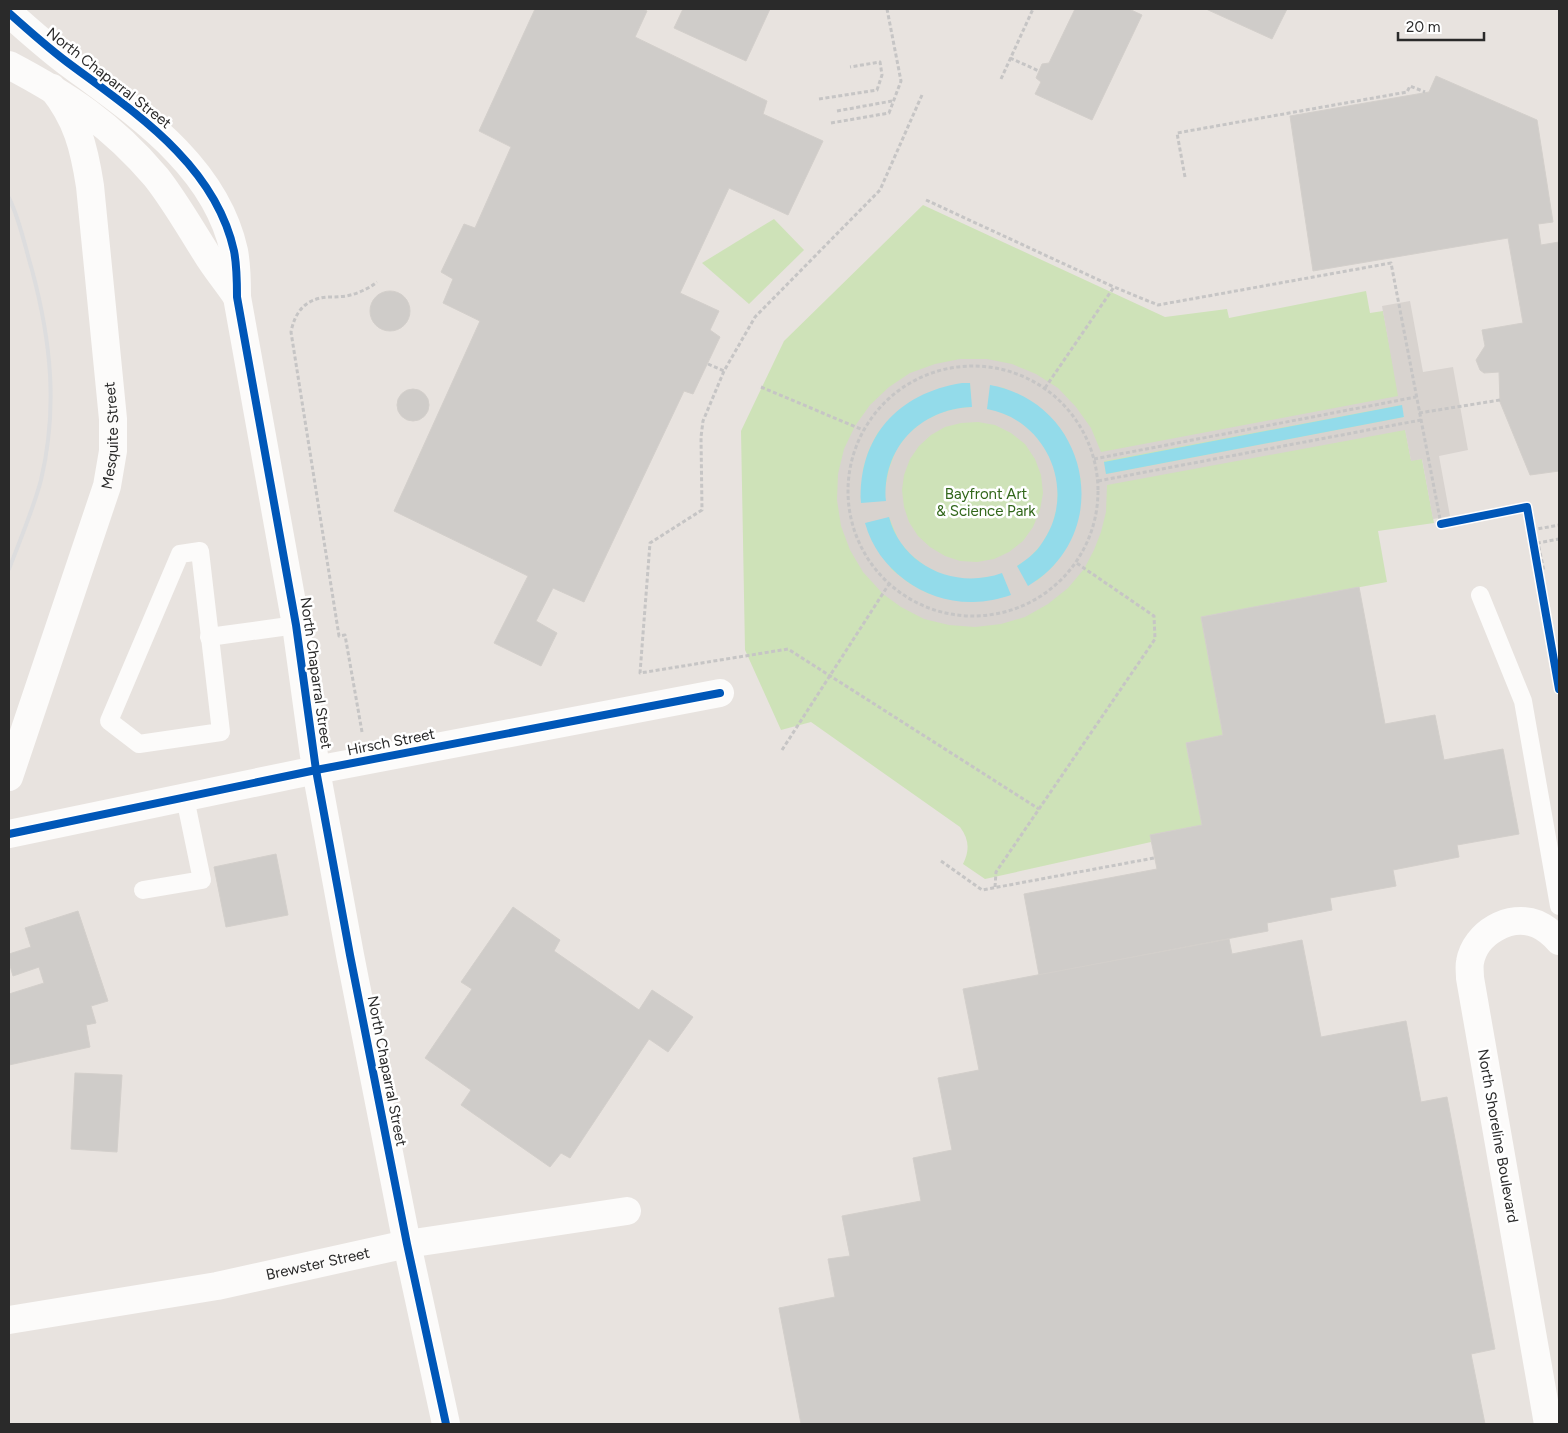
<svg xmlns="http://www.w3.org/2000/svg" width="1568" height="1433" viewBox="0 0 1568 1433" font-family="Figtree,sans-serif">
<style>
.green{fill:#cee2b8}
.plaza{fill:#d8d3cf;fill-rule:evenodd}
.water{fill:#93dbea}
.building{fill:#cfccc9;stroke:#d3cfcb}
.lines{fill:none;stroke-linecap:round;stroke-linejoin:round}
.path{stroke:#c6c5c5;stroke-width:3;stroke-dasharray:4 2.5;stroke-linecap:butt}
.lane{stroke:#fcfbfa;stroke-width:18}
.street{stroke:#fcfbfa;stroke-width:28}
.secondary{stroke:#fcfbfa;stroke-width:28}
.rail{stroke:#ddddde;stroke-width:4}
.cycleway-casing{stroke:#fff;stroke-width:11}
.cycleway{stroke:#0057b8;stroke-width:8}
.labels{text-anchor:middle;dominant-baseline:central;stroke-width:5;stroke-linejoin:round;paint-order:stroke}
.street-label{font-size:15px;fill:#2a2a2a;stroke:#fff}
.park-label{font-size:15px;fill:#31661a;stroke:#fff}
</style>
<rect width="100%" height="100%" fill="#e8e3df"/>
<!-- green -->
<g class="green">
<path d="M923,205l242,112 62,-8 2,9 137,-27 4,22 13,-2 28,149 11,-1 12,64 -56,8 9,51 -186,35 22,118 -37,8 16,82 -52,10 1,7 -166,37 -22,-15c7,-14 6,-25 -3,-37l-149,-105 -30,8 -36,-80 -4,-219 43,-90z"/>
<polygon points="774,219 804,250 749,304 702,263"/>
</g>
<!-- plaza -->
<path class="plaza" d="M1410,301l13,71 30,-5 15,83 -29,6 11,60 -17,3 -11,-60 -11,2 -6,-31 -298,55 -1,27 -5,20 -7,18 -10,19 -16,19 -20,16 -23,13 -24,7 -26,3 -26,-2 -25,-6 -23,-12 -18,-13 -20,-22 -13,-22 -9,-24 -4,-26 1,-26 6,-25 11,-23 15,-21 19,-18 21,-14 25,-9 25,-5h27l25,5 24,10 22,14 18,19 15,21 10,24 297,-56 -16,-90zM970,383l1,24 -13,1 -18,5 -18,9 -15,13 -11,15 -7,19 -4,19 -22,-19 6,-19 9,-18zM1003,387l78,92 -5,47 -9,20 -13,19 -17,16 -20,-15 11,-7 14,-15 10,-18 5,-19 1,-21 -4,-20 -9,-18 -12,-16 -17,-13 -18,-8 -10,-2zM1401,405l3,12 -298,57 -2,-13zM978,422l17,3 16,8 14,11 10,15 6,16 2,18 -3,17 -7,17 -10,14 -14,11 -15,7 -17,3 -17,-1 -15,-5 -15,-9 -12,-11 -9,-14 -5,-15 -2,-17 2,-15 6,-16 9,-13 12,-11 14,-8 16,-4zM889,517l10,24 11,13 15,12 16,8 17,5h18l18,-3 -65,18 -20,-11 -18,-14z"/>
<!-- water -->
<g class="water">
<path d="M962,383h8l2,24c-53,2 -90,42 -86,94l-25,2c-3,-66 37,-110 101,-120z"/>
<path d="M990,385c100,18 126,149 38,201l-11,-20c9,-6 19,-13 25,-23 36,-51 6,-123 -55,-134z"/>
<polygon points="1402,405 1404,417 1106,474 1104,462"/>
<path d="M889,517c13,49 66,73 113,56l9,22c-12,4 -25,7 -38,7 -49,1 -95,-32 -108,-79z"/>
</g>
<!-- building -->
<g class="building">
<polygon points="535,9 642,9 647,11 635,37 767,101 763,114 823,141 788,215 729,188 680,293 719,311 710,330 720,337 693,394 684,391 584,602 553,588 536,621 557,633 541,666 494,643 528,576 394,511 480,321 443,303 453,279 441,272 464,224 475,228 511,147 479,131"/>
<polygon points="683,9 770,9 746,61 674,28"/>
<polygon points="1075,9 1129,9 1142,15 1092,120 1035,94 1041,82 1036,78 1042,64 1049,63"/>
<polygon points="1206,9 1287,9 1272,39"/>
<polygon points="1436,76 1537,120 1553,222 1538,224 1541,245 1559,242 1559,471 1530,475 1500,402 1499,372 1484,373 1480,370 1476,360 1485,346 1482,330 1523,323 1508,238 1313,271 1290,116 1429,92"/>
<circle cx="390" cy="311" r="20"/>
<circle cx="413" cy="405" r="16"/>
<polygon points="1359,587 1385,724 1435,715 1444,760 1503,749 1519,834 1457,845 1459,857 1393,870 1396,886 1330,898 1332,910 1267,923 1268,931 1039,975 1024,894 1157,869 1150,835 1202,825 1186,743 1223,735 1201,617"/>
<polygon points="276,854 288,915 226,927 214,867"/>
<polygon points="513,907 560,940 554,951 639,1010 652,990 693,1017 668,1052 649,1039 570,1158 561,1153 550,1167 461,1105 471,1090 425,1058 472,989 461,982"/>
<polygon points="78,911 108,1001 91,1006 96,1023 86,1025 90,1047 9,1065 9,994 44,983 39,967 13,976 9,962 9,954 31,947 25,928"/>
<polygon points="1229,939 1232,954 1302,940 1321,1037 1406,1021 1421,1102 1447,1097 1495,1349 1471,1354 1485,1424 1290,1424 1289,1423 1282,1424 801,1424 779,1308 835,1297 828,1259 850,1256 842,1216 921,1201 913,1158 952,1150 938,1078 979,1070 963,989"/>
<polygon points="75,1073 122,1075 117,1152 71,1149"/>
</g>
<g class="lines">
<!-- path -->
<g class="path">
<polyline points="1010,58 1039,71"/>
<polyline points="1001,79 1033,9"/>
<polyline points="922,95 880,190 755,317 724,371 703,421 701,437 702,510 650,543 640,673 788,649 1039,809"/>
<polyline points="819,99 877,90 882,75 880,62 850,67"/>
<polyline points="837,111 892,101"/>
<polyline points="831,123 889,113 901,81 887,9"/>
<polyline points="1185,177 1177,133 1407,92 1410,86 1425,92"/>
<polyline points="926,200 1114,287"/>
<polyline points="708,364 724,371"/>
<circle cx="973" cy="491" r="125"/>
<polyline points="761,387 863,430"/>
<polyline points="1045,388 1114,287 1158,305 1391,263 1441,524"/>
<polyline points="1419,413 1500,400"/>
<polyline points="1094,459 1416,397"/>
<polyline points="1098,481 1421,420"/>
<polyline points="1532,530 1559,525"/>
<polyline points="1539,572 1544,571 1538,543 1559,539"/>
<path d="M362,732l-17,-97 -6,1 -48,-304c4,-20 14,-33 36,-35 6,0 12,0 19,-1 11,-2 22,-7 31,-14"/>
<polyline points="782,750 889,584"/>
<polyline points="941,861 982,890 1154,858"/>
<polyline points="995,887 996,872 1155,639 1154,616 1075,562"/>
</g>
<!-- lane -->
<g class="lane">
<polygon points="200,551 221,732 139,744 109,721 180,554"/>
<polyline points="1480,595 1523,701 1559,906"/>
<polyline points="209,637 296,625"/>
<polyline points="143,890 202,880 185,798"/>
</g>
<!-- street -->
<g class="street">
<path d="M9,13c19,17 38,34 58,49 67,50 148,102 167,189 3,15 3,31 3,46l59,328 20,145 34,185 57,289 39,180"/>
<path d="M9,65c59,31 103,60 147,112 19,24 34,51 50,76 9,15 21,29 31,44"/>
<path id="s1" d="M9,777l98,-291 6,-35v-32l-23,-233c-6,-39 -13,-67 -38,-98"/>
<polyline points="9,834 316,770 720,693"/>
<path id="s2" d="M9,1320l208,-34 190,-42 220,-33"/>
</g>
<!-- secondary -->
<path class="secondary" d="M1548,1424l-78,-446c0,-5 -1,-11 0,-16 5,-29 40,-49 67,-38 9,4 16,10 22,17"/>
<!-- rail -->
<path class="rail" d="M9,198c11,22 16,49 23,72 19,71 26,138 9,210 -8,30 -21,60 -32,89"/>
<!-- cycleway casing -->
<g class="cycleway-casing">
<g id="cycleway">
<path d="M9,13c19,17 38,34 58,49 67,50 148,102 167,189 3,15 3,31 3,46l59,328 20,145 34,185 57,289 39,180"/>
<polyline points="1441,524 1527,507 1559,689"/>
<polyline points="9,834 316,770 720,693"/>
</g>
</g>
<!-- cycleway -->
<use href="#cycleway" class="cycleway"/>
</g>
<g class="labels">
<!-- street labels -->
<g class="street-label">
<text transform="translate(109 78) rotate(38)">North Chaparral Street</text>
<text stroke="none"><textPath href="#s1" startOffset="358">Mesquite Street</textPath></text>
<text transform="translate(316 673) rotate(82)">North Chaparral Street</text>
<text transform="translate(391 742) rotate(-11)">Hirsch Street</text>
<text transform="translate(387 1071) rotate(79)">North Chaparral Street</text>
<text transform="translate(1498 1136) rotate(80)">North Shoreline Boulevard</text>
<text stroke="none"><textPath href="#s2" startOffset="314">Brewster Street</textPath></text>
</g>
<!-- park labels -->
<g class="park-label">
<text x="986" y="494">Bayfront Art<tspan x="986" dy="17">&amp; Science Park</tspan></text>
</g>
</g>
<!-- border -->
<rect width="1568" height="1433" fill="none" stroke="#2a2a2a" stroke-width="20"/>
<!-- scale -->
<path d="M1398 32v8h86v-8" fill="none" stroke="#2a2a2a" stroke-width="2.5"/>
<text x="1406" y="32" font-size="15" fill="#2a2a2a" stroke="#ffffff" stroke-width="4" paint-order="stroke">20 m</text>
</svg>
